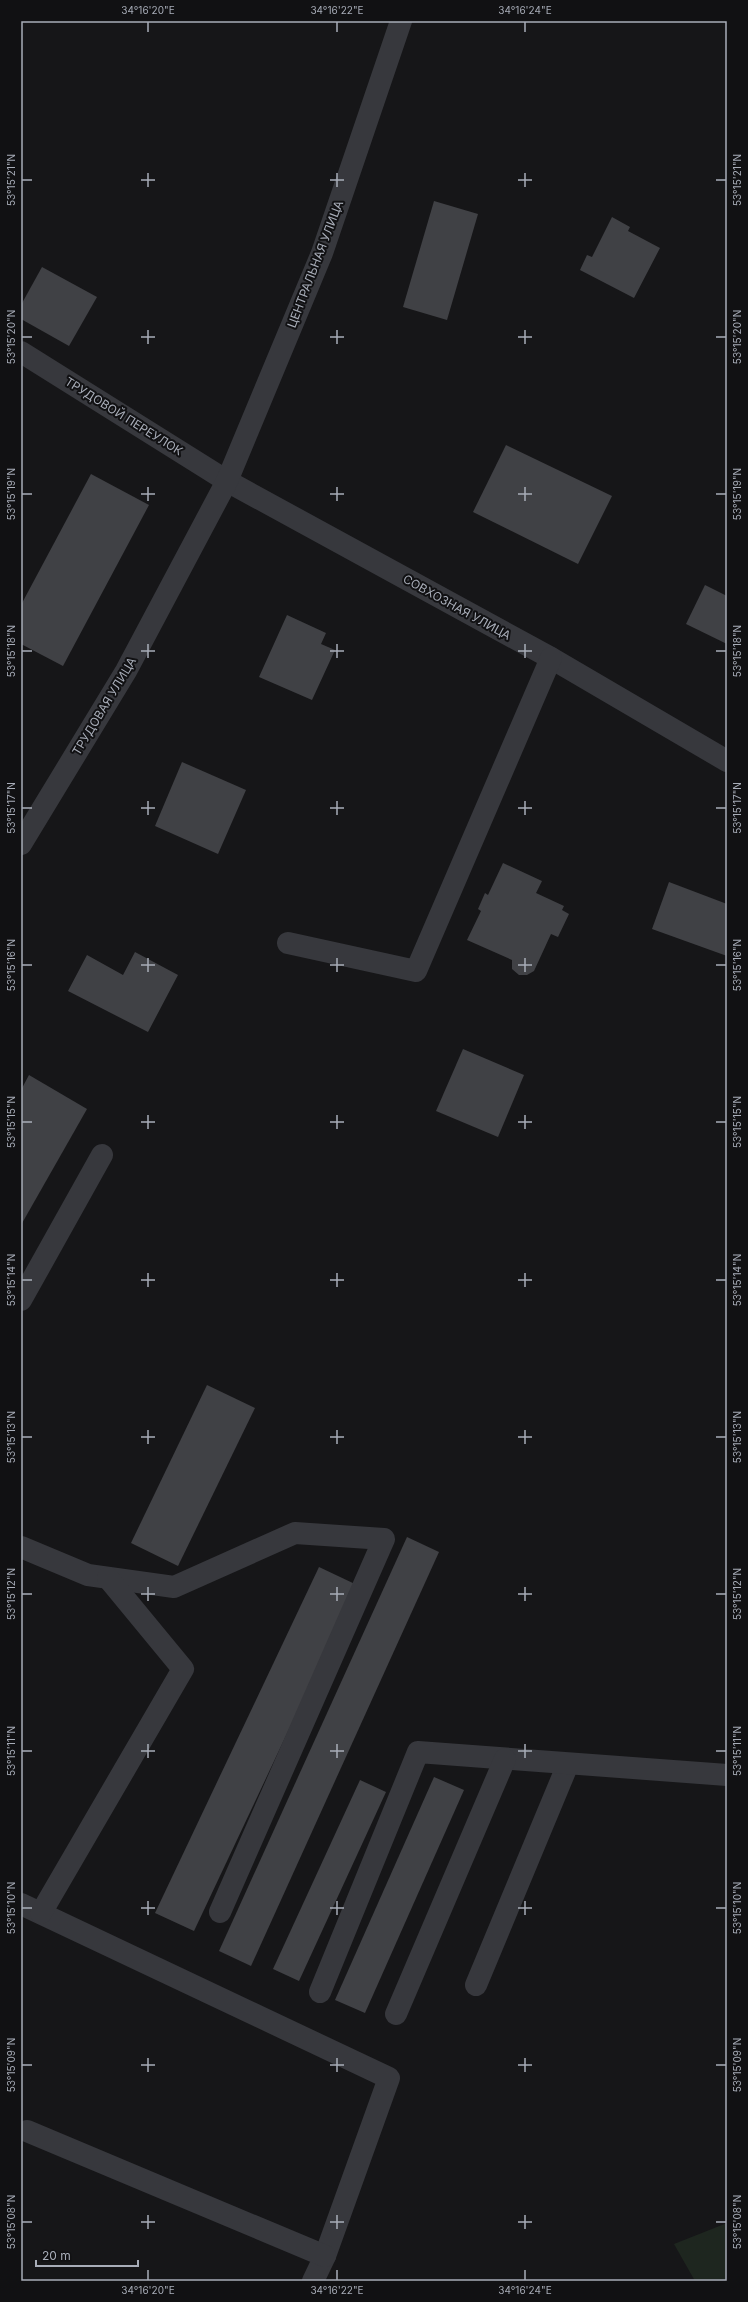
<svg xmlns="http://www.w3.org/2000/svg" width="748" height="2302" viewBox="0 0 748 2302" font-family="Inter,sans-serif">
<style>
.green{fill:#1e261f}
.building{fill:#404145}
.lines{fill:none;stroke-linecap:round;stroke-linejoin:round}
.minor{stroke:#37383d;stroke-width:22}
.ticks{fill:none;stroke:#a8adb8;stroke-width:1.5}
.labels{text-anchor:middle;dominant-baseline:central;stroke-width:4;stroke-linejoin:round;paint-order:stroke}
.street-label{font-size:12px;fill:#a8adb8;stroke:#111113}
.neatline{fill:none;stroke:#a8adb8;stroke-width:1.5}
.ticks-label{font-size:10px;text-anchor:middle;fill:#a8adb8}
</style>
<rect width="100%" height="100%" fill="#161618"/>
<!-- green -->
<polygon class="green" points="727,2223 727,2281 695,2281 674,2244"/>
<!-- building -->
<g class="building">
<polygon points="434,201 478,214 447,320 403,307"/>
<polygon points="612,217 630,227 628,231 660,248 634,298 580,270 587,255 592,257"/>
<polygon points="42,267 97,297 69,346 21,319 21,305"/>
<polygon points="506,445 612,496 578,564 473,512"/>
<polygon points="91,474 149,505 63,666 21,644 21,605"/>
<polygon points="705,585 727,596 727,644 686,624"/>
<polygon points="287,615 326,633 321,644 335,650 312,700 259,677"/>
<polygon points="182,762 246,790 218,854 155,826"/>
<polygon points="503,863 542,881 536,893 564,906 562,910 569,914 558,937 551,934 534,971 527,975 519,975 512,969 512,960 467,940 481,911 478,909 485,893 488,895"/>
<polygon points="669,882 727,904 727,956 652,929"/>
<polygon points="135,952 178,975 148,1032 68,991 87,955 123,975"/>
<polygon points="463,1049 524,1075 498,1137 436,1111"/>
<polygon points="29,1075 87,1109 21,1225 21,1090"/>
<polygon points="207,1385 255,1408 178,1566 131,1543"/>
<polygon points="407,1537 439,1552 251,1966 219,1951"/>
<polygon points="319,1567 357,1585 194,1931 155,1913"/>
<polygon points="434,1777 464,1790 365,2013 335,2000"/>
<polygon points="360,1780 386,1792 299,1981 273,1969"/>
</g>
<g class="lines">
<!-- minor -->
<g class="minor">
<polyline points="21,352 227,481 551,658 727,761"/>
<polyline points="21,844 126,671 227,481 322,253 401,21"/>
<polyline points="288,943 416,971 551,658"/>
<polyline points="21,1300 102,1155"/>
<polyline points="21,1547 88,1575 174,1587 295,1533 384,1539 220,1912"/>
<polyline points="21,1904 389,2078 325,2256 313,2281"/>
<polyline points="41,1913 183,1669 108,1578"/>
<polyline points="476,1985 568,1764"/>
<polyline points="320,1992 418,1752 727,1775"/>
<polyline points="396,2014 505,1759"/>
<polyline points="27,2131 325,2256"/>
</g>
</g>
<!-- ticks -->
<path class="ticks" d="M148,22v10M337,22v10M525,22v10M148,173v14M337,173v14M525,173v14M22,180h10M141,180h14M330,180h14M518,180h14M716,180h10M148,330v14M337,330v14M525,330v14M22,337h10M141,337h14M330,337h14M518,337h14M716,337h10M148,487v14M337,487v14M525,487v14M22,494h10M141,494h14M330,494h14M518,494h14M716,494h10M148,644v14M337,644v14M525,644v14M22,651h10M141,651h14M330,651h14M518,651h14M716,651h10M148,801v14M337,801v14M525,801v14M22,808h10M141,808h14M330,808h14M518,808h14M716,808h10M148,958v14M337,958v14M525,958v14M22,965h10M141,965h14M330,965h14M518,965h14M716,965h10M148,1115v14M337,1115v14M525,1115v14M22,1122h10M141,1122h14M330,1122h14M518,1122h14M716,1122h10M148,1273v14M337,1273v14M525,1273v14M22,1280h10M141,1280h14M330,1280h14M518,1280h14M716,1280h10M148,1430v14M337,1430v14M525,1430v14M22,1437h10M141,1437h14M330,1437h14M518,1437h14M716,1437h10M148,1587v14M337,1587v14M525,1587v14M22,1594h10M141,1594h14M330,1594h14M518,1594h14M716,1594h10M148,1744v14M337,1744v14M525,1744v14M22,1751h10M141,1751h14M330,1751h14M518,1751h14M716,1751h10M148,1901v14M337,1901v14M525,1901v14M22,1908h10M141,1908h14M330,1908h14M518,1908h14M716,1908h10M148,2058v14M337,2058v14M525,2058v14M22,2065h10M141,2065h14M330,2065h14M518,2065h14M716,2065h10M148,2215v14M337,2215v14M525,2215v14M22,2222h10M141,2222h14M330,2222h14M518,2222h14M716,2222h10M148,2270v10M337,2270v10M525,2270v10"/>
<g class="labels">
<!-- street labels -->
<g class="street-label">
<text transform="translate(315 264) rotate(-69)">ЦЕНТРАЛЬНАЯ УЛИЦА</text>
<text transform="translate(124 416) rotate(32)">ТРУДОВОЙ ПЕРЕУЛОК</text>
<text transform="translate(457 607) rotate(29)">СОВХОЗНАЯ УЛИЦА</text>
<text transform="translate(104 706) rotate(-59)">ТРУДОВАЯ УЛИЦА</text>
</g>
</g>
<!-- border -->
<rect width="748" height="2302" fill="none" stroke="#111113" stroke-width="44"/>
<!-- scale -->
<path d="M36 2260v6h102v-6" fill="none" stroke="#a8adb8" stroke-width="2"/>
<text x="42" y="2260" font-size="12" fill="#a8adb8" stroke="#111113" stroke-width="3" paint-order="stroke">20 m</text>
<rect x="22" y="22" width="704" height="2258" class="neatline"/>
<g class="ticks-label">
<text x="148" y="14">34°16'20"E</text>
<text x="337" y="14">34°16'22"E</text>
<text x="525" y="14">34°16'24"E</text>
<text transform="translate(11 180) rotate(-90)" y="4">53°15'21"N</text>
<text transform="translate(737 180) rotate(-90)" y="4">53°15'21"N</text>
<text transform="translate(11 337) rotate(-90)" y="4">53°15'20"N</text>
<text transform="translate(737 337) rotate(-90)" y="4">53°15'20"N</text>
<text transform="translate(11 494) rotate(-90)" y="4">53°15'19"N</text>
<text transform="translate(737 494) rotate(-90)" y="4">53°15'19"N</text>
<text transform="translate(11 651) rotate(-90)" y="4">53°15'18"N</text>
<text transform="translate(737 651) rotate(-90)" y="4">53°15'18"N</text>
<text transform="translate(11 808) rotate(-90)" y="4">53°15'17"N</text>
<text transform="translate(737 808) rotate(-90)" y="4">53°15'17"N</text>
<text transform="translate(11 965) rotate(-90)" y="4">53°15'16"N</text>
<text transform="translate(737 965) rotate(-90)" y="4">53°15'16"N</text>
<text transform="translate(11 1122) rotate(-90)" y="4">53°15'15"N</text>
<text transform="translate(737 1122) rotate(-90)" y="4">53°15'15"N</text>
<text transform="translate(11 1280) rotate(-90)" y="4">53°15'14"N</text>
<text transform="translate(737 1280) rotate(-90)" y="4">53°15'14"N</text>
<text transform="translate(11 1437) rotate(-90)" y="4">53°15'13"N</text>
<text transform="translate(737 1437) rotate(-90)" y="4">53°15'13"N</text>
<text transform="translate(11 1594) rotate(-90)" y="4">53°15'12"N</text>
<text transform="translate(737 1594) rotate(-90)" y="4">53°15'12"N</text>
<text transform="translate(11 1751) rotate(-90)" y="4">53°15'11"N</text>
<text transform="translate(737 1751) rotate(-90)" y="4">53°15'11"N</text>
<text transform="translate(11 1908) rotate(-90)" y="4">53°15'10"N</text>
<text transform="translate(737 1908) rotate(-90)" y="4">53°15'10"N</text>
<text transform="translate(11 2065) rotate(-90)" y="4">53°15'09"N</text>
<text transform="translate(737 2065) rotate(-90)" y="4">53°15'09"N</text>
<text transform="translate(11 2222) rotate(-90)" y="4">53°15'08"N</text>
<text transform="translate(737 2222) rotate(-90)" y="4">53°15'08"N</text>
<text x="148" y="2294">34°16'20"E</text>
<text x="337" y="2294">34°16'22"E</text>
<text x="525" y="2294">34°16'24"E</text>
</g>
</svg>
